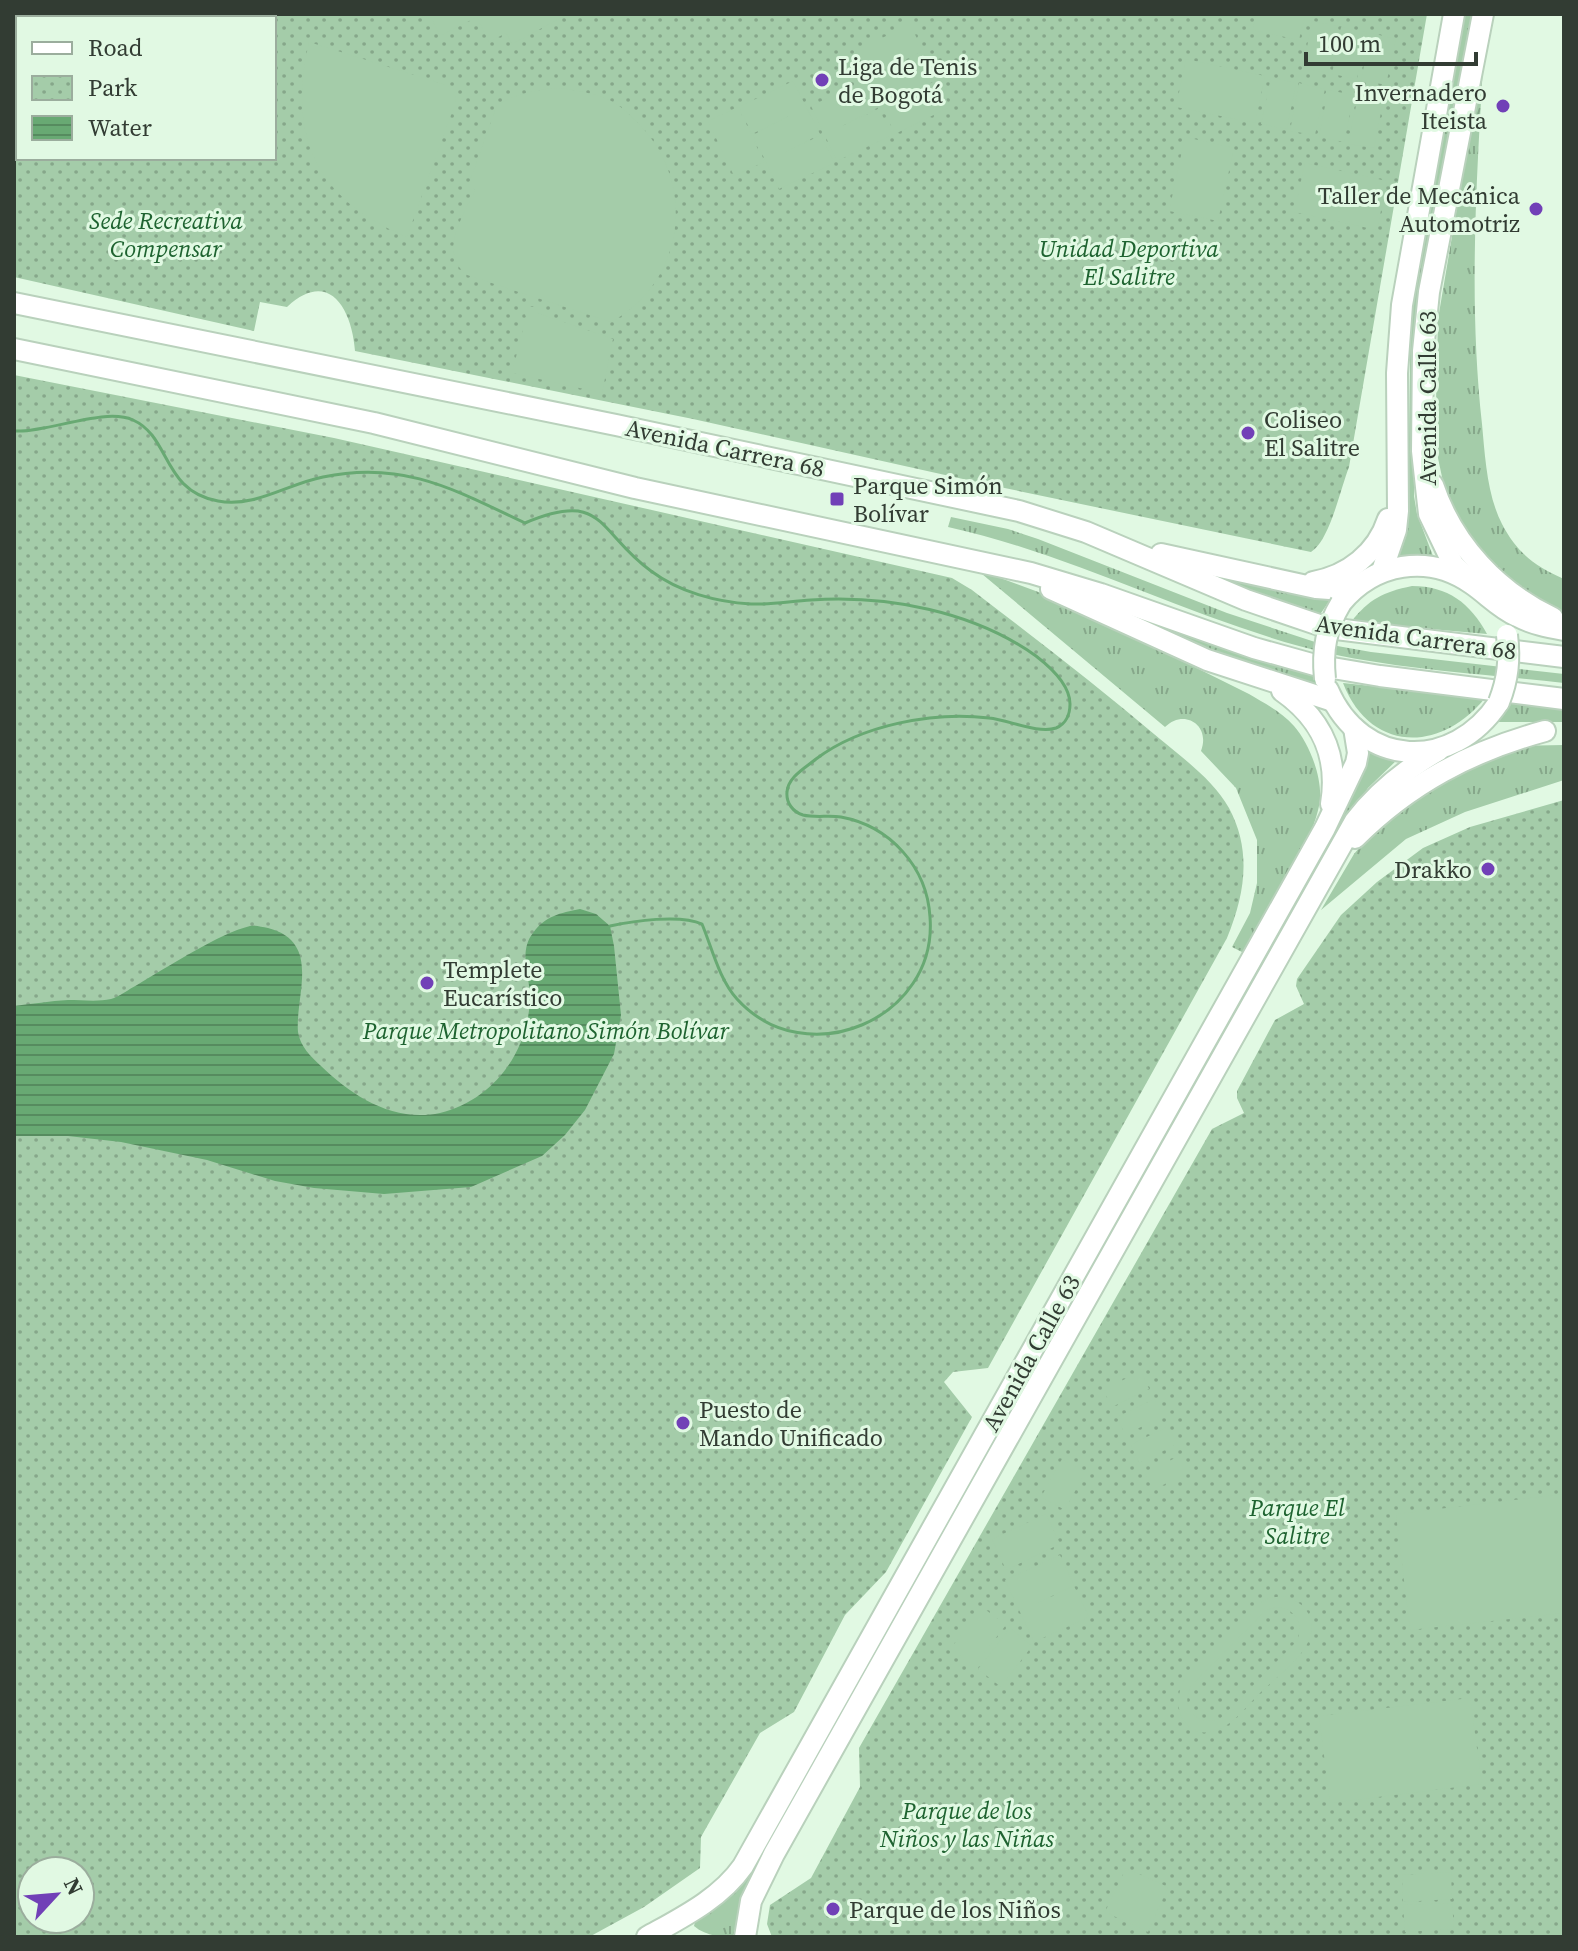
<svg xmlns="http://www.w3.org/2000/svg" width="1578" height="1951" viewBox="0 0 1578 1951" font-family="'Source Serif 4',serif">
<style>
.grass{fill:url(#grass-tufts)}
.park{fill:url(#park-dots);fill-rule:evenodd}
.pitch{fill:#a4cca9;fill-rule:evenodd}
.water{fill:url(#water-rules)}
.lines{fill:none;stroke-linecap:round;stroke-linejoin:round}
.stream{stroke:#68a973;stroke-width:3}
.major-casing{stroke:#b9d1bc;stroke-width:24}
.major{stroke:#fff;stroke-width:20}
.major-bridge-casing{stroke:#b9d1bc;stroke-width:24;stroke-linecap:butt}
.major-bridge{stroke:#fff;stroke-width:20}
.poi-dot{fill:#7140b7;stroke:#e1f9e3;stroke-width:3}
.labels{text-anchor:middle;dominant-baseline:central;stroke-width:6;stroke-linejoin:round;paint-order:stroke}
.poi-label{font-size:24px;fill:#323c33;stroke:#e1f9e3;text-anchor:start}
.park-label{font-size:24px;font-style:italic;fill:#1e6330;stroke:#e1f9e3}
.street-label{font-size:24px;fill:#323c33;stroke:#e1f9e3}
</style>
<defs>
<pattern id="grass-tufts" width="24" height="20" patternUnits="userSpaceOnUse" patternTransform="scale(2)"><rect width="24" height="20" fill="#a4cca9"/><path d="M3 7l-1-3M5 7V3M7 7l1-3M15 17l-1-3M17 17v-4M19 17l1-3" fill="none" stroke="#86a78a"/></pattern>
<pattern id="park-dots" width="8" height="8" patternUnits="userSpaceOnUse" patternTransform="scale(2)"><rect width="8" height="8" fill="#a4cca9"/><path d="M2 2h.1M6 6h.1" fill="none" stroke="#86a78a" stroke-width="1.8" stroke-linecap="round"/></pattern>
<pattern id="water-rules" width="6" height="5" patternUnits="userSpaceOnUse" patternTransform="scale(2)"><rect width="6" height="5" fill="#68a973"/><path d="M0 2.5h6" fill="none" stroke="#568b5f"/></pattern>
</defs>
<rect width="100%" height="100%" fill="#e1f9e3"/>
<!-- grass -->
<g class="grass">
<polygon points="1462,14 1476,14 1420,291 1414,496 1417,514 1433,556 1414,554 1398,558 1405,539 1408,516 1411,289"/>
<path d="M1484,48c-7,126 -16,250 -2,376 3,32 5,71 20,100 15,29 33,42 62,55v35l-59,-35 -33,-38 -27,-50 -10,-47 3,-125z"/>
<path d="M951,517l57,12 30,10 189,74 88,29 56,10 193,22v9c-87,-10 -181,-14 -265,-37 -119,-33 -229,-92 -351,-119z"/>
<polygon points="1182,566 1330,600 1319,616 1256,595"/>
<path d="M976,569l84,31 189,94c15,9 33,18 45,32 15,17 28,50 26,74 -5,41 -53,115 -74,154l-14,-7 18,-34 7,-30v-43l-21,-52 -35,-37c10,-26 -17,-43 -36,-24z"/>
<path d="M1412,586c36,0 58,17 75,48l-136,-12c18,-23 32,-30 61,-36z"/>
<polygon points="1116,609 1314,672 1320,689 1184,643"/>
<path d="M1343,683l142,15c-44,55 -115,55 -142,-15z"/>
<polygon points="1510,700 1564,706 1564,722 1497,722"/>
<polygon points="1564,745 1564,780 1465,812 1406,839 1321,910 1354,854 1376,828 1429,784 1517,746"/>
<path d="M1370,748l29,10 -31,30 -16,24 -610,1088 -4,16 1,21c-17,0 -32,0 -45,-11l1,-4 114,-154 68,-119 89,-169 109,-195 68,-112 129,-230 92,-171z"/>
</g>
<!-- park -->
<g class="park">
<path d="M14,14h1413l-78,453c-9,23 -19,73 -38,85l-321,-67 -297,-66 -338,-68c-3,-42 -26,-83 -68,-44l-27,-5 -6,29 -240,-54zM18,18h256v140h-256z"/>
<path d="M14,375l320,63 618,140 20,12c64,49 127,97 188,149 24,20 53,41 69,69 23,43 16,86 -2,130l-239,430 -35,4 -9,10 28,35 -86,155 -41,43 -51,97 -34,21 -59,104 -1,31 -56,39 -55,30h-575zM32,1871h48v48h-48z"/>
<polygon points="1564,800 1564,1937 772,1937 767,1924 770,1905 811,1878 860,1787 859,1748 1212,1129 1244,1113 1237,1098 1237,1091 1275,1020 1304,1004 1296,986 1297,979 1341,915 1377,882 1423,848 1470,827"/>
</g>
<!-- pitch -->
<g class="pitch">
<polygon points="415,14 568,14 512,44 506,33 489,42 477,17 440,36 432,19"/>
<polygon points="1256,14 1305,15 1299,40 1253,30"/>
<polygon points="1312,21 1338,26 1328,73 1303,68"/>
<polygon points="910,24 923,51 869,77 856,51"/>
<polygon points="1341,27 1367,32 1357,79 1332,74"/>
<polygon points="1371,33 1396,39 1386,85 1361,80"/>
<path d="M309,42l137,43 8,6 2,10 -49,136c-91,-37 -120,-101 -98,-195z"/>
<polygon points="923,52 937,79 882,106 869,79"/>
<polygon points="1186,59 1265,76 1255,123 1176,107"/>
<polygon points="1271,77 1296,83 1287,129 1261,124"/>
<polygon points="866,80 879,107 842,126 879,109 892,135 837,161 811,106"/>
<polygon points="937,80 950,107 895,134 882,107"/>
<polygon points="793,81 820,134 784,153 821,135 834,163 779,189 753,135 789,116 752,134 739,107"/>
<polygon points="1299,83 1325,89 1315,135 1290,131"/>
<path d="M561,88c17,3 33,5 48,12 11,5 21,15 29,23 59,59 48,158 -27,199l-144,-47c-29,-22 -4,-59 8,-85l-7,-4 29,-81c22,-12 40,-16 64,-17z"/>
<polygon points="1328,90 1354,95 1344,142 1319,137"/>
<polygon points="1358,96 1383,102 1374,148 1348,144"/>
<polygon points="738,107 764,162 734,176 708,121"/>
<polygon points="1185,137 1234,148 1218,221 1169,211"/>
<polygon points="1305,163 1387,181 1377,230 1294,212"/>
<polygon points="528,307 534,307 538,313 613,339 602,393 512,373 526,317 524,311"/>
<polygon points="1141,1371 1149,1389 1112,1407 1103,1390"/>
<polygon points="1154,1399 1163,1416 1125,1435 1117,1417"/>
<polygon points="1168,1426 1177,1444 1139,1463 1131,1445"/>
<polygon points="1183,1454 1191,1471 1153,1490 1145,1473"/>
<polygon points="1062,1459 1085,1472 1065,1510 1041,1497"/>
<polygon points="1564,1494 1564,1613 1410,1630 1396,1514"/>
<polygon points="1046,1514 1060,1544 1006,1570 992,1539"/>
<polygon points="1060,1555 1074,1585 1038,1603 1074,1586 1089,1617 1034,1642 1005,1580"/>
<path d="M1284,1596c10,3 19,8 24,17 17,31 -28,60 -47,79 -12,11 -25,30 -41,37 -34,15 -52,-21 -35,-51l75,-75 9,-5zM1277,1607c19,2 27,17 20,34l-76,77c-23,10 -42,-10 -30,-32l75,-76z"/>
<polygon points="982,1607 1006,1625 974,1666 951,1648"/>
<polygon points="1010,1628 1032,1646 1001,1687 978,1669"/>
<polygon points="1470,1698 1482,1784 1330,1803 1319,1716"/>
<polygon points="1126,1868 1168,1887 1148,1932 1105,1912"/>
<polygon points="1451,1872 1452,1899 1403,1902 1402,1875"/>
<polygon points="1452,1903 1454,1929 1405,1932 1403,1905"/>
</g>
<!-- water -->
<path class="water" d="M580,909l16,5 14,12 4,20 7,69 -7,39 -29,56 -20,25 -23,21 -71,31 -87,7 -70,-6 -39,-7 -68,-21 -86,-18 -53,-6h-54v-130c18,-2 36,-5 54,-6 14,0 30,2 43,-1 8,-2 18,-10 26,-14 29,-17 83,-52 113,-59 6,-1 12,1 18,2 54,14 27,67 30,104 2,14 13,25 23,34 31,30 73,57 119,47 54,-13 89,-62 90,-116 0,-21 -12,-45 3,-64 12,-17 27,-20 47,-24z"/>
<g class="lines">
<!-- stream -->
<path class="stream" d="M14,431c34,2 90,-24 119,-11 38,17 29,71 85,81 37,7 69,-17 105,-24 81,-17 132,13 202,46 80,-34 72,9 126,48 28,21 65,31 100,33 20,1 40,-3 60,-4 76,-5 162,11 225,56 13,10 34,29 34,48 0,10 -4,20 -14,24 -18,6 -47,-8 -67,-10 -55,-7 -128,7 -173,41 -11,9 -28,18 -29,33 -1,11 6,20 16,23 12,3 26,0 38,2 49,9 86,50 89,100 8,102 -124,158 -193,82 -18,-20 -25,-51 -35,-75 -22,-10 -69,-3 -92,2"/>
<!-- major casing -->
<g class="major-casing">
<g id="major">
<polyline points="14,303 616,425 1019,511 1086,532 1246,600 1328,628 1564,657"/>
<polyline points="14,349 374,423 635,488 1031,573 1101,594 1254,648 1315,665 1380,676 1564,699"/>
<path d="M1433,485c20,60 65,107 120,133"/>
<polyline points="1161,554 1316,588 1330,589 1359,584"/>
<polyline points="1382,571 1396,530 1398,511 1397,373 1402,305 1454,14"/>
<path d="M1313,582c35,-6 64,-29 75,-63"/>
<polyline points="1472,583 1453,564 1429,514 1422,451 1423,351 1429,292 1483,14"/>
<polyline points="1051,589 1207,660 1333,701"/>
<path d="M1341,603c33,-40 87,-50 131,-19 16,11 27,24 45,32 15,8 31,11 47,14"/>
<path d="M1328,690c34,79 125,82 171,12"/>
<path d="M1282,691c40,28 57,65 49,113"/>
<path d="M1355,838c54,-54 116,-87 190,-107"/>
<path d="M647,1937c34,-19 73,-38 96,-71l582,-1038 31,-65 2,-10 -4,-25"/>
<path d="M745,1937l6,-36 23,-47 581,-1033c23,-30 51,-52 84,-71"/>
</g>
</g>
<!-- major -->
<use href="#major" class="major"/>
<!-- major-bridge casing -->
<g class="major-bridge-casing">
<g id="major-bridge">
<path d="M1325,679c-3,-29 1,-51 16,-76"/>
<path d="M1499,702c9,-23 11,-42 8,-67"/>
</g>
</g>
<!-- major-bridge -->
<use href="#major-bridge" class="major-bridge"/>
</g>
<!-- markers -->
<g class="poi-dot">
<circle cx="822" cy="80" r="8"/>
<circle cx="1503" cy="106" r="8"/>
<circle cx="1536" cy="209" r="8"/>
<circle cx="1248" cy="433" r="8"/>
<rect x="829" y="491" width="16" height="16" rx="4"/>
<circle cx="1488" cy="869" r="8"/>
<circle cx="427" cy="983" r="8"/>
<circle cx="683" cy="1423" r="8"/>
<circle cx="833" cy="1909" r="8"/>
</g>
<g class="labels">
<!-- poi labels -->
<g class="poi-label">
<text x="838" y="66">Liga de Tenis<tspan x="838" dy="28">de Bogotá</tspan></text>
<text x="1487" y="92" text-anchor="end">Invernadero<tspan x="1487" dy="28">Iteista</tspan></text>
<text x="1520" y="195" text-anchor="end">Taller de Mecánica<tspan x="1520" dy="28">Automotriz</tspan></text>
<text x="1264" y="419">Coliseo<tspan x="1264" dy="28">El Salitre</tspan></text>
<text x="853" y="485">Parque Simón<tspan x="853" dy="28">Bolívar</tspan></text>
<text x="1472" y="869" text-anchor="end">Drakko</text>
<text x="443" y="969">Templete<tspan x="443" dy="28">Eucarístico</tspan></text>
<text x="699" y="1409">Puesto de<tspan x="699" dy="28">Mando Unificado</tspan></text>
<text x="849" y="1909">Parque de los Niños</text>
</g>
<!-- park labels -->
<g class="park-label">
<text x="166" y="220">Sede Recreativa<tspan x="166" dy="28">Compensar</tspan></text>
<text x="1129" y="248">Unidad Deportiva<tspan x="1129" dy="28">El Salitre</tspan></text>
<text x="546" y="1030">Parque Metropolitano Simón Bolívar</text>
<text x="1297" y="1507">Parque El<tspan x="1297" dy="28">Salitre</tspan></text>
<text x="967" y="1810">Parque de los<tspan x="967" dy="28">Niños y las Niñas</tspan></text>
</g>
<!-- street labels -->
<g class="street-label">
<text transform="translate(1427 398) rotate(-90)">Avenida Calle 63</text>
<text transform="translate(725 448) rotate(12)">Avenida Carrera 68</text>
<text transform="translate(1416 637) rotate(8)">Avenida Carrera 68</text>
<text transform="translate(1031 1353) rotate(-61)">Avenida Calle 63</text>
</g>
</g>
<!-- border -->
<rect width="1578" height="1951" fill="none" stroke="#323c33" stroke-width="32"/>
<!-- legend -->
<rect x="16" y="16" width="260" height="144" fill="#e1f9e3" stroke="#9bad9d" stroke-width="2"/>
<rect x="32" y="42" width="40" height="12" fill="#ffffff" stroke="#9bad9d" stroke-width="2"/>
<text x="88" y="56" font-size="24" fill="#323c33">Road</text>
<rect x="32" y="76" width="40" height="24" fill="url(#park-dots)" stroke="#9bad9d" stroke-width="2"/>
<text x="88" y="96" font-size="24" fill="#323c33">Park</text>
<rect x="32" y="116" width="40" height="24" fill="url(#water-rules)" stroke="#9bad9d" stroke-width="2"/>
<text x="88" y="136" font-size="24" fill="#323c33">Water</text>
<!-- north arrow -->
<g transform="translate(56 1895) rotate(64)"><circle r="38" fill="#e1f9e3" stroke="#9bad9d" stroke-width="2"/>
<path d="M0-6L14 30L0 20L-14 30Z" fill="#7140b7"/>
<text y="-12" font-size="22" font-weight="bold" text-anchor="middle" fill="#323c33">N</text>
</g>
<!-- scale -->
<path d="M1306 52v12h170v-12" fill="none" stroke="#323c33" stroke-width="4"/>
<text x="1318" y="52" font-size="24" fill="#323c33" stroke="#e1f9e3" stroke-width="6" paint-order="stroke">100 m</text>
</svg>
